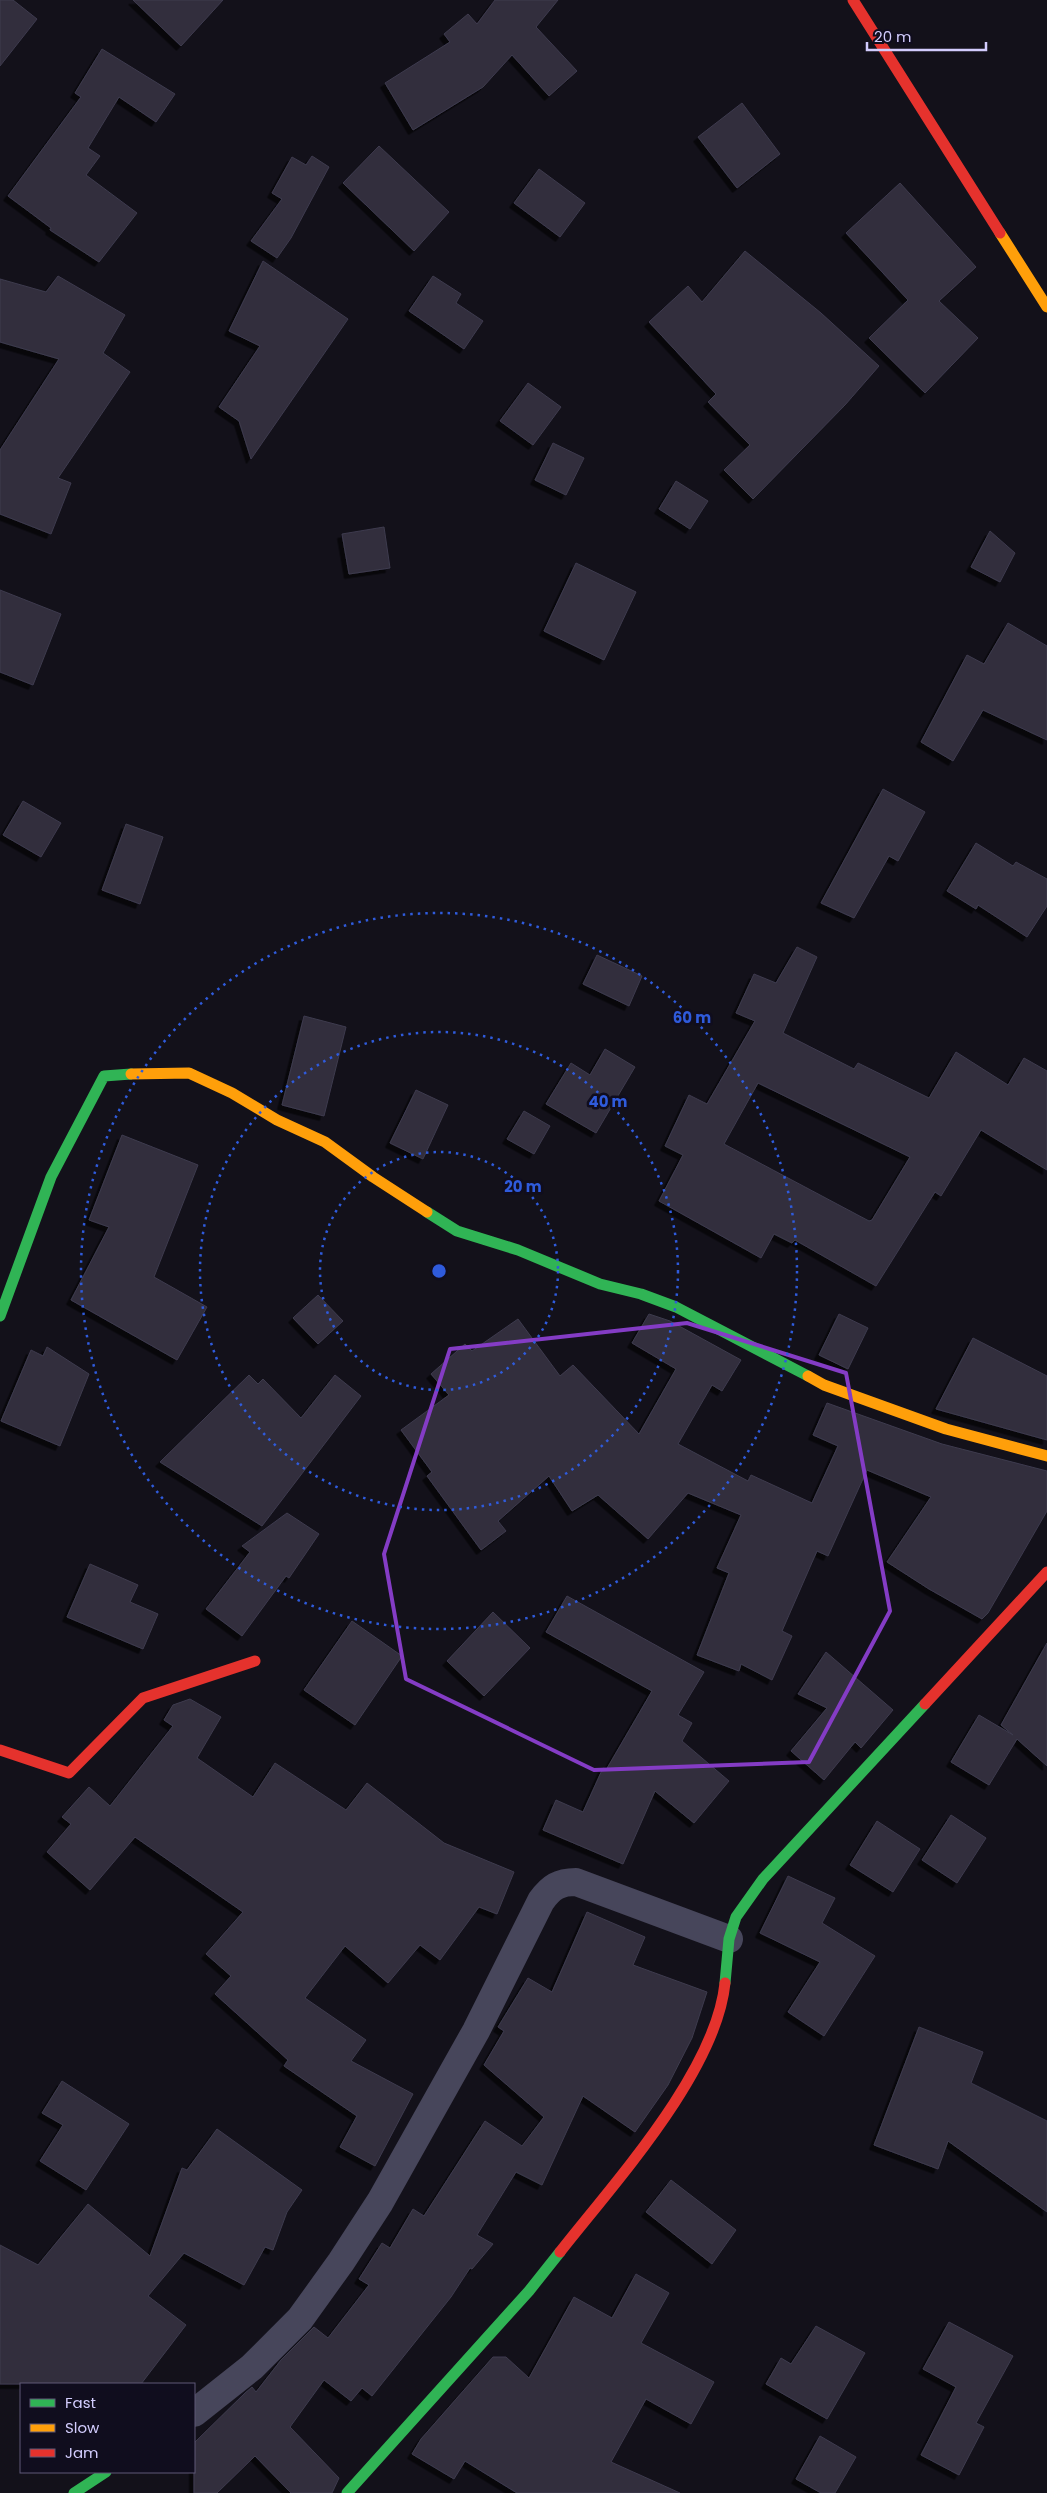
<svg xmlns="http://www.w3.org/2000/svg" width="1047" height="2493" viewBox="0 0 1047 2493" font-family="Poppins,sans-serif">
<style>
.building{fill:#312e3d;stroke:#3e3b4e;fill-rule:evenodd;filter:url(#shadow)}
.lines{fill:none;stroke-linecap:round;stroke-linejoin:round}
.street{stroke:#47465b;stroke-width:28}
.fast{stroke:#30b455;stroke-width:11}
.slow{stroke:#ff9f0a;stroke-width:11}
.jam{stroke:#e5322d;stroke-width:11}
.marked{fill:none;stroke:#843cc5;stroke-width:4;stroke-linejoin:round}
.ring{fill:none;stroke:#2f5bdc;stroke-width:2.5;stroke-dasharray:2.5 5}
.centre{fill:#2f5bdc;stroke:#100d1e;stroke-width:2.5}
.ring-label{font-size:15px;text-anchor:middle;font-weight:bold;fill:#2f5bdc;stroke:#100d1e;stroke-width:5;stroke-linejoin:round;paint-order:stroke}
</style>
<defs>
<filter id="shadow"><feDropShadow dx="-4.5" dy="4.5" stdDeviation="0" flood-color="#0009"/></filter>
</defs>
<rect width="100%" height="100%" fill="#13111a"/>
<!-- building -->
<g class="building">
<polygon points="0,0 13,0 37,19 0,66"/>
<polygon points="133,0 223,0 181,46"/>
<polygon points="495,0 558,0 536,27 577,71 549,96 512,55 483,87 413,130 385,83 450,42 444,34 468,14 477,24"/>
<polygon points="102,49 175,94 156,122 119,97 88,148 100,156 86,175 137,213 99,262 50,230 51,228 8,196 81,97 75,93"/>
<polygon points="742,103 780,154 737,188 698,137"/>
<polygon points="379,146 449,212 414,251 343,183"/>
<polygon points="312,156 329,167 291,238 277,258 251,241 282,199 272,193 292,157 306,165"/>
<polygon points="539,169 585,203 560,237 514,203"/>
<polygon points="900,183 976,267 939,301 978,338 925,393 869,338 908,300 846,233"/>
<polygon points="745,251 821,313 879,366 845,405 753,499 724,470 750,445 708,402 716,394 649,322 688,286 702,302"/>
<polygon points="263,261 348,319 251,459 239,421 219,407 260,346 229,331"/>
<polygon points="58,276 125,315 103,353 130,372 58,478 71,483 51,534 0,514 0,450 59,359 0,342 0,279 46,292"/>
<polygon points="433,276 461,294 456,303 483,321 464,349 409,311"/>
<polygon points="528,383 561,407 533,445 500,421"/>
<polygon points="553,443 584,458 566,495 535,480"/>
<polygon points="676,481 708,501 690,529 659,509"/>
<polygon points="384,527 390,568 349,574 342,534"/>
<polygon points="990,531 1015,553 1000,582 971,567"/>
<polygon points="576,563 636,592 604,660 544,631"/>
<polygon points="0,590 61,614 33,685 0,672"/>
<polygon points="1008,623 1047,646 1047,740 983,710 953,761 921,742 967,655 984,664"/>
<polygon points="883,789 925,812 898,861 889,856 854,918 821,903"/>
<polygon points="23,801 61,823 41,857 3,835"/>
<polygon points="126,824 163,837 140,904 102,890"/>
<polygon points="976,843 1013,866 1016,862 1047,879 1047,906 1027,937 978,905 976,909 947,891"/>
<path d="M797,947l20,10 -34,76 71,36 4,-6 71,35 27,-46 52,33 16,-27 23,13v99l-66,-40 -40,66 -6,-4 -59,94 -81,-46 -3,3 -18,-9 -13,24 -102,-57 24,-46 -18,-9 24,-51 18,9 48,-83 -19,-8 18,-39 22,9zM758,1083l152,74 -38,63 -3,1 -145,-77z"/>
<polygon points="597,955 642,976 629,1006 583,984"/>
<polygon points="304,1016 346,1027 324,1116 282,1105"/>
<polygon points="605,1049 635,1067 596,1133 546,1104 571,1063 590,1075"/>
<polygon points="416,1090 448,1105 423,1159 390,1143"/>
<polygon points="524,1111 550,1126 534,1154 507,1139"/>
<polygon points="122,1135 198,1165 154,1277 207,1307 177,1360 71,1300 109,1227 89,1220"/>
<polygon points="318,1295 343,1321 318,1344 293,1318"/>
<polygon points="649,1314 670,1321 741,1360 722,1391 712,1385 678,1444 748,1481 751,1475 812,1503 838,1446 813,1435 827,1403 942,1444 1047,1471 1047,1511 988,1613 982,1619 929,1589 887,1562 931,1497 867,1470 828,1556 817,1551 782,1631 792,1636 772,1680 741,1664 739,1671 697,1655 729,1573 717,1568 741,1515 688,1493 648,1539 598,1495 572,1511 549,1476 498,1521 506,1531 481,1550 427,1476 432,1472 401,1430 449,1395 431,1374 465,1344 472,1351 518,1319 560,1376 573,1365 639,1434 676,1369 632,1343"/>
<polygon points="839,1314 868,1328 848,1369 819,1355"/>
<polygon points="973,1338 1047,1376 1047,1440 936,1409"/>
<polygon points="47,1347 89,1374 60,1446 1,1421 31,1350 43,1356"/>
<polygon points="249,1375 258,1384 263,1379 301,1418 335,1375 361,1396 262,1526 160,1462"/>
<polygon points="287,1513 319,1534 289,1578 286,1576 242,1636 206,1609 250,1552 242,1546"/>
<polygon points="90,1564 138,1585 130,1602 158,1614 143,1649 67,1617"/>
<polygon points="567,1596 704,1672 678,1715 692,1723 682,1741 729,1781 694,1823 655,1791 623,1864 543,1830 556,1800 583,1812 603,1768 606,1770 652,1691 546,1632"/>
<polygon points="493,1612 530,1648 484,1696 447,1661"/>
<polygon points="352,1621 402,1656 355,1725 304,1690"/>
<polygon points="1047,1643 1047,1766 1017,1739 989,1785 951,1762 979,1715 1013,1735 1001,1725"/>
<polygon points="826,1652 893,1710 861,1748 855,1742 824,1780 791,1751 827,1708 798,1694"/>
<polygon points="190,1699 221,1717 197,1758 253,1797 275,1763 346,1810 367,1783 444,1843 514,1872 497,1914 479,1907 440,1960 420,1945 388,1983 345,1946 305,1998 366,2040 351,2061 413,2094 375,2166 340,2147 357,2116 284,2066 288,2060 215,1994 231,1976 206,1954 243,1912 135,1837 90,1890 47,1852 71,1824 62,1817 89,1787 110,1806 173,1726 164,1720 173,1705"/>
<polygon points="951,1815 986,1838 957,1883 922,1860"/>
<polygon points="877,1821 920,1849 893,1892 850,1865"/>
<polygon points="788,1876 835,1898 822,1923 875,1956 824,2036 788,2012 820,1962 760,1933"/>
<polygon points="587,1912 645,1937 633,1965 707,1992 692,2038 668,2085 635,2132 583,2096 542,2185 516,2172 477,2235 493,2244 472,2269 470,2268 451,2297 372,2396 362,2388 351,2401 324,2380 290,2427 339,2478 332,2493 291,2493 255,2456 217,2493 194,2493 194,2443 245,2393 252,2387 256,2392 281,2360 314,2327 328,2338 369,2285 359,2279 382,2243 390,2248 413,2209 424,2216 485,2121 522,2146 544,2117 484,2065 504,2031 498,2027 528,1978 552,1992"/>
<polygon points="919,2027 983,2052 971,2083 1047,2121 1047,2212 948,2141 938,2169 874,2145"/>
<polygon points="62,2081 129,2124 86,2190 40,2161 63,2125 42,2113"/>
<polygon points="217,2129 302,2190 287,2212 273,2250 265,2247 244,2285 184,2253 148,2296 186,2325 141,2384 0,2384 0,2245 38,2265 88,2204 150,2256 182,2168 187,2170"/>
<polygon points="671,2180 736,2230 712,2264 646,2212"/>
<polygon points="636,2274 669,2293 641,2343 714,2382 691,2424 646,2399 611,2462 680,2493 517,2493 465,2461 454,2479 412,2454 421,2439 493,2357 506,2357 529,2378 574,2297 612,2318"/>
<polygon points="949,2322 1013,2356 976,2423 984,2427 959,2475 921,2455 956,2387 923,2369"/>
<polygon points="816,2326 865,2353 827,2419 766,2384 781,2358 791,2364"/>
<polygon points="820,2436 856,2457 835,2493 821,2493 796,2479"/>
</g>
<g class="lines">
<!-- street -->
<path class="street" d="M194,2413l58,-46 48,-48 41,-57 39,-60 96,-171 65,-130c10,-14 18,-19 35,-19l153,57"/>
<!-- fast -->
<g class="fast">
<polyline points="427,1212 457,1231 518,1250 600,1284 641,1294 676,1307 808,1376"/>
<polyline points="0,1316 51,1177 104,1076 131,1074"/>
<polyline points="725,1983 729,1939 736,1917 763,1879 925,1704"/>
<polyline points="74,2493 106,2472"/>
<polyline points="347,2493 529,2291 560,2252"/>
</g>
<!-- slow -->
<g class="slow">
<polyline points="1000,233 1047,307"/>
<polyline points="131,1074 189,1073 232,1093 277,1120 325,1142 373,1177 427,1212"/>
<polyline points="808,1376 824,1385 946,1429 1047,1456"/>
</g>
<!-- jam -->
<g class="jam">
<polyline points="853,0 1000,233"/>
<polyline points="925,1704 1047,1572"/>
<polyline points="0,1750 69,1773 143,1698 255,1661"/>
<path d="M560,2252c54,-69 156,-180 165,-269"/>
</g>
</g>
<!-- marked area -->
<path class="marked" d="M687,1323l159,50 44,238 -81,151 -215,8 -188,-91 -22,-125 66,-205z"/>
<!-- distance rings -->
<g class="ring">
<circle cx="439" cy="1271" r="119"/>
<circle cx="439" cy="1271" r="239"/>
<circle cx="439" cy="1271" r="358"/>
</g>
<circle cx="439" cy="1271" r="8" class="centre"/>
<g class="ring-label">
<text x="692" y="1023">60 m</text>
<text x="608" y="1107">40 m</text>
<text x="523" y="1192">20 m</text>
</g>
<!-- legend -->
<rect x="20" y="2383" width="175" height="90" fill="#100d1e" stroke="#5e5977"/>
<rect x="30" y="2399" width="25" height="8" fill="#30b455" stroke="#5e5977"/>
<text x="65" y="2408" font-size="15" fill="#d2ccfd">Fast</text>
<rect x="30" y="2424" width="25" height="8" fill="#ff9f0a" stroke="#5e5977"/>
<text x="65" y="2433" font-size="15" fill="#d2ccfd">Slow</text>
<rect x="30" y="2449" width="25" height="8" fill="#e5322d" stroke="#5e5977"/>
<text x="65" y="2458" font-size="15" fill="#d2ccfd">Jam</text>
<!-- scale -->
<path d="M867 42v8h119v-8" fill="none" stroke="#d2ccfd" stroke-width="2.5"/>
<text x="874" y="42" font-size="15" fill="#d2ccfd" stroke="#100d1e" stroke-width="4" paint-order="stroke">20 m</text>
</svg>
